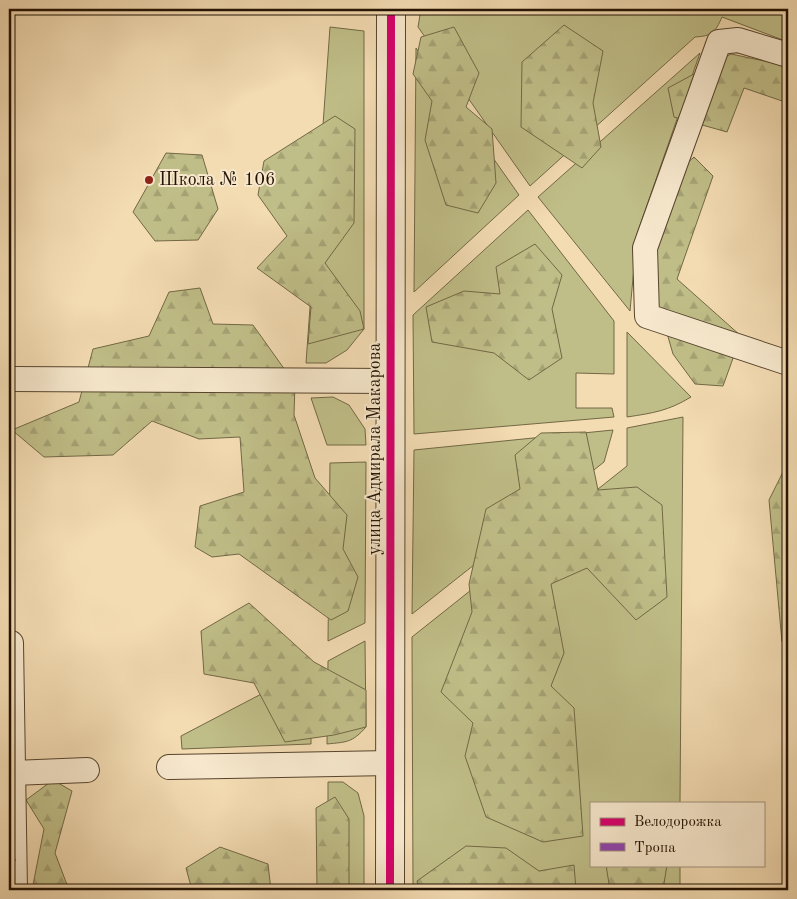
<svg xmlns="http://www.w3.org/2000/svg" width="797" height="899" viewBox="0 0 797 899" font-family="'Old Standard TT',serif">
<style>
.green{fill:#c0be88;stroke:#726845}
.forest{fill:url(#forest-firs);stroke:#726845}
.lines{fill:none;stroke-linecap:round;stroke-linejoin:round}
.service-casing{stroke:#57442e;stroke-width:26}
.minor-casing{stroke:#57442e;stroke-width:30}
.service{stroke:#f7e8cd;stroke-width:24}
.minor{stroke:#f7e8cd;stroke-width:28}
.quiet{stroke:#8e44ad;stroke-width:6;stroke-dasharray:12 6;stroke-linecap:butt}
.cycleway-casing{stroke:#f7e8cd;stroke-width:11}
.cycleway{stroke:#d6006c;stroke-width:8}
.poi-dot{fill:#8f2418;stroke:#f7e8cd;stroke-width:2}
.labels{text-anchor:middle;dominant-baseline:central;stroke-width:4;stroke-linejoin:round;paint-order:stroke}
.poi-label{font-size:18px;fill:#231202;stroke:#f7e8cd;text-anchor:start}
.street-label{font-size:18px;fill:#231202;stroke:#f7e8cd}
</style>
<defs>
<pattern id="forest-firs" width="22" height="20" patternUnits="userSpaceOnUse" patternTransform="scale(1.25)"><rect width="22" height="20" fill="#c0be88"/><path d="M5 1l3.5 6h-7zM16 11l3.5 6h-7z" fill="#a5a274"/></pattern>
</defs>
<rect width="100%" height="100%" fill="#f3dbb2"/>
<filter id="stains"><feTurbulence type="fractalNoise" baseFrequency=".004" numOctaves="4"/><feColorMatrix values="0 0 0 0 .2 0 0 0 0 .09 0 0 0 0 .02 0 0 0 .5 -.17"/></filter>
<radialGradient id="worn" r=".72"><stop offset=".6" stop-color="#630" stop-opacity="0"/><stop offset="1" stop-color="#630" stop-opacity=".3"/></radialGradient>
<!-- green -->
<g class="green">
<path d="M421,9h367v33l-66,-25c-7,16 -10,19 -27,20l-165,149 -112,-159z"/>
<polygon points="330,27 364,31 364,329 347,350 326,363 306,363"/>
<polygon points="416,48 519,195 414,292"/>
<polygon points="700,53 637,234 630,311 538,197"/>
<polygon points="528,210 614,321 614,374 576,373 576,408 612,408 614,417 414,434 413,315"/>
<path d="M627,332l64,65c-23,14 -38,16 -64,20z"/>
<polygon points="333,397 349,405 365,429 366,445 327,445 311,398"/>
<polygon points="683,417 680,803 591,803 591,865 680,865 680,890 413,890 412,637 627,466 627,428"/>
<polygon points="613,430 604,462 412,614 414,450"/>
<polygon points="366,462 365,623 328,641 330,463"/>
<path d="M365,641l1,86c-14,16 -20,15 -39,17l1,-83z"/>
<polygon points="311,668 311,744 182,749 181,736"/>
<polygon points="328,782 343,782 358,793 364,816 364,890 328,890"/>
</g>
<!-- forest -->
<g class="forest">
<polygon points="564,25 603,51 593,103 601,147 582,168 521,127 522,62"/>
<polygon points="454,27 479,73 466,107 492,129 496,183 478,213 446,205 425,140 432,101 413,74 421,37"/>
<polygon points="731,54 788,66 788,103 744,88 727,132 674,117 668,88"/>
<polygon points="335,116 355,129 354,223 325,263 360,311 364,329 308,344 311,307 257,268 287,236 258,195 264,161"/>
<polygon points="166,153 202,155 218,209 198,240 155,241 133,212"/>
<polygon points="694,157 713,176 677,279 741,336 723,386 695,384 673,354 662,316 648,288 663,185"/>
<polygon points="535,244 562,275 552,309 562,358 529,380 494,353 432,342 426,307 464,291 500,294 496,267"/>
<polygon points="200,288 213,324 253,325 295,384 294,415 315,478 347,515 343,549 358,577 348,611 331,620 239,554 212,557 195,547 200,506 244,492 240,437 199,439 152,421 113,455 44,457 12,430 79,402 93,349 149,336 169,292"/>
<polygon points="586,432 598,490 637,487 662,505 667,597 636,620 587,568 551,584 564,653 551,686 574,708 583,836 543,842 486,817 465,756 473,723 441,692 472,612 469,584 486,509 520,489 515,455 541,433"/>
<polygon points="788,462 788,648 782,642 769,500"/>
<polygon points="249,603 314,662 366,690 366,727 334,735 285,742 254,683 204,674 201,631"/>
<polygon points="53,780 72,791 55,853 69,890 32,890 44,829 26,800"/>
<polygon points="335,797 349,819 349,890 317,890 316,808"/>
<polygon points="466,846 506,848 539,871 574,865 576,890 419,890 417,881"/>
<polygon points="220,847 268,864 271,890 192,890 186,868"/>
<polygon points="606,865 667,865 663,890 610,890"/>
</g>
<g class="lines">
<!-- service casing -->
<g class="service-casing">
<g id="service">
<polyline points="788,55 738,40 719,42 645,248 647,316 788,363"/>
<polyline points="9,379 391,381"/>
<polyline points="9,643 11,643 15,890"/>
<polyline points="169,767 390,763"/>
<polyline points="13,773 87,770"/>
</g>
</g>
<!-- minor casing -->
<g class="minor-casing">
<polyline id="minor" points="390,890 391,9"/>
</g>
<!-- service -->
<use href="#service" class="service"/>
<!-- minor -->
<use href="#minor" class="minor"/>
<!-- quiet -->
<polyline class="quiet" points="9,863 14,858"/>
<!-- cycleway casing -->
<g class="cycleway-casing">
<polyline id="cycleway" points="390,890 391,9"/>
</g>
<!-- cycleway -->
<use href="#cycleway" class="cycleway"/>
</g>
<!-- markers -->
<circle class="poi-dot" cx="149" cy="180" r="5"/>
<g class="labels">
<!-- poi labels -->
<g class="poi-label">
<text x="159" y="180">Школа № 106</text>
</g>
<!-- street labels -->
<g class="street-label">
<text transform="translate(375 449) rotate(-90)">улица Адмирала Макарова</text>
</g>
</g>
<!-- margin -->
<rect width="797" height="899" fill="none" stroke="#f3dbb2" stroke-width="30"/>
<rect x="10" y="10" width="777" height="879" fill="none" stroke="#231202" stroke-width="2.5"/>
<rect x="15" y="15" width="767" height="869" fill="none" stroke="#231202"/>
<!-- legend -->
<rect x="590" y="802" width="175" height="65" fill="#f7e8cd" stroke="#a2927c"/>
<rect x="600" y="818" width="25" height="8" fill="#d6006c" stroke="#a2927c"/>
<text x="634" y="826" font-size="15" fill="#231202">Велодорожка</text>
<rect x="600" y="843" width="25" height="8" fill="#8e44ad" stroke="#a2927c"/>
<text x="634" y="852" font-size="15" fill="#231202">Тропа</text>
<rect width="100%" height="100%" filter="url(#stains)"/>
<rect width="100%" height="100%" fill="url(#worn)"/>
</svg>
